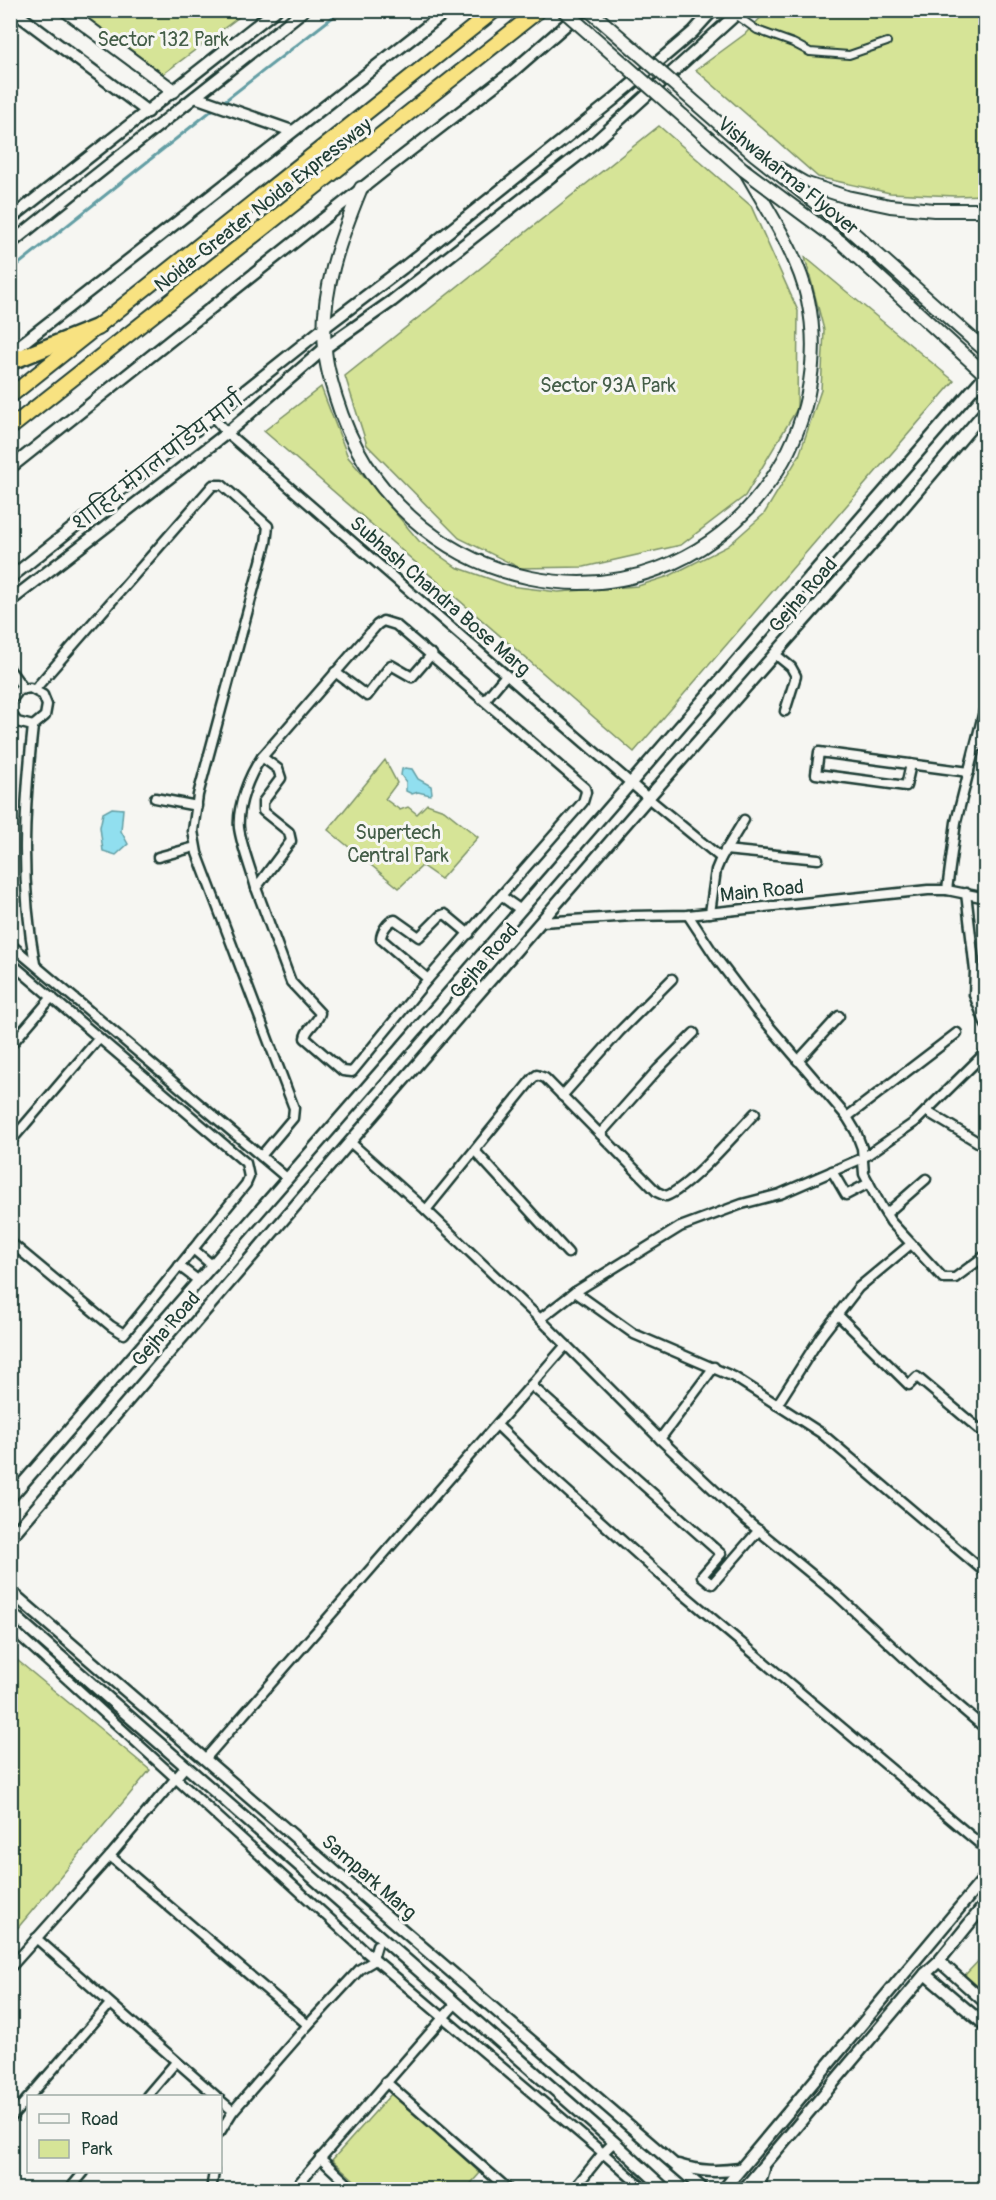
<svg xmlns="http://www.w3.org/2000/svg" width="996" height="2200" viewBox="0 0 996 2200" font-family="Pangolin,'Playpen Sans Deva',sans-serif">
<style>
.green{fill:#d6e497;stroke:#7a9066;stroke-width:1.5}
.water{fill:#91dfef;stroke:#639ea4;stroke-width:1.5}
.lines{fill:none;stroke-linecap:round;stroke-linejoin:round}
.stream{stroke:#639ea4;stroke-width:3}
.pedestrian-casing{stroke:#1f3d34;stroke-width:10}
.minor-casing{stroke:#1f3d34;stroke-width:13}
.tertiary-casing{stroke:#1f3d34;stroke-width:15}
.secondary-casing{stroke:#1f3d34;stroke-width:16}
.trunk-casing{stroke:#1f3d34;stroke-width:18}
.motorway-casing{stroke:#1f3d34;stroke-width:20}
.pedestrian{stroke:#f6f6f2;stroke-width:6}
.minor{stroke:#f6f6f2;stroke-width:8}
.tertiary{stroke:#f6f6f2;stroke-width:10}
.secondary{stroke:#f6f6f2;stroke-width:12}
.trunk{stroke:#f8e281;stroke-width:14}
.motorway{stroke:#f8e281;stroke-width:15}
.secondary-bridge-casing{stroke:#1f3d34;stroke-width:16;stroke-linecap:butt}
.secondary-bridge{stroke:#f6f6f2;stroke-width:12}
.labels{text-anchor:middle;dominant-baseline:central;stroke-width:6;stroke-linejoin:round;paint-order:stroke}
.park-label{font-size:20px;fill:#445e48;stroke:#f6f6f2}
.street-label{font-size:20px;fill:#1f3d34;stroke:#f6f6f2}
</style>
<rect width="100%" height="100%" fill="#f6f6f2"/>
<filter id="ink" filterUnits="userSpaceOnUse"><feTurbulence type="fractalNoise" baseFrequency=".0167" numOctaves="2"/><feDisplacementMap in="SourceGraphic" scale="12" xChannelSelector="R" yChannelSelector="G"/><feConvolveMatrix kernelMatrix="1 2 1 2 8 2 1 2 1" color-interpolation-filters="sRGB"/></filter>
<g filter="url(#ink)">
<!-- green -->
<g class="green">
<polygon points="77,11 247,11 163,74"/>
<polygon points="767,11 985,11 985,195 955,196 890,193 818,177 696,70 745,34"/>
<polygon points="659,126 751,206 798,311 797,409 745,496 681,545 584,567 520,568 459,538 367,445 345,376"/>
<polygon points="805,257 954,381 634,752 264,431 321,387 348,457 419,541 456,567 510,586 558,592 638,586 669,576 728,546 764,514 799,456 821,390 824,330"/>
<polygon points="385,760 397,783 385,799 400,810 408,807 417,814 427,804 444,810 478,837 441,879 422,866 399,888 328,830"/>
<polygon points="11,1655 150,1770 11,1936"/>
<polygon points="985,1954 985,1993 965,1975"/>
<polygon points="392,2093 480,2173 466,2189 364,2189 332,2160"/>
</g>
<!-- water -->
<g class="water">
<polygon points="405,768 412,769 418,779 431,786 432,793 430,795 418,792 412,794 406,791 406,782 401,775 402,769"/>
<polygon points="112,808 123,809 121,831 128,844 116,855 103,851 100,827 103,813"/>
</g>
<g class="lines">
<!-- stream -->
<g class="stream">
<polyline points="222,103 342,10"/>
<polyline points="10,271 216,107"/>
</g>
<!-- pedestrian casing -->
<g class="pedestrian-casing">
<polyline id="pedestrian" points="736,15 757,30 793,43 810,52 849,55 887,42"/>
</g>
<!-- minor casing -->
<g class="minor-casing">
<g id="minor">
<polyline points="213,417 227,433 648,798 721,858"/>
<path d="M383,621l13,4 189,163 1,4 -3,10 -155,177 -76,93 -9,-1 -38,-33c1,-10 13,-15 15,-25l-29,-31 -35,-94 35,-47 -2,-9 -26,-21v-9l18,-24 -3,-9 -16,-12 115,-132z"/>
<polyline points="775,654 791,667 796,676 785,711"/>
<polyline points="10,670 24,689"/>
<polyline points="335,672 367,696 391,665 412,677 432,654"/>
<polyline points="35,689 213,485 222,485 268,526 266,543 198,795 193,831 197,853 294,1108 293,1118 261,1156"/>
<polyline points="485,700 506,675"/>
<polyline points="10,702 19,690 30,688 43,695 47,705 45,716 33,726 17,722 10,712"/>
<path d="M33,726c-9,82 -13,156 2,238"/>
<polyline points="976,748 986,736"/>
<polyline points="911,764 906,786 816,774 819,752 969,772"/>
<polyline points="155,798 197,806"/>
<polyline points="725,850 818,859"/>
<polyline points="158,857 195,847"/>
<path d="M256,888c-5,-19 -14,-40 -17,-60 -2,-22 10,-53 23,-71"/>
<polyline points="947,890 956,822 986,703"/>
<polyline points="966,893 975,971 974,995 986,1025"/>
<polyline points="501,896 521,910"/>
<polyline points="710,913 716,870 721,858 744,820"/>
<polyline points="688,915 717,959 757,1012 847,1117 856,1132 862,1148 864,1174 881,1206 891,1222 943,1278 955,1278 986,1255"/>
<polyline points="542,922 632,916 688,915 928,890 947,890 986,898"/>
<polyline points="10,944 288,1179"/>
<polyline points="10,962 246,1163 249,1177 246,1184 124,1334 111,1326 10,1242"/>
<path d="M428,979l-47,-40c0,-7 7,-18 14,-19l24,17 21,-21 5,-2 24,20"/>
<polyline points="10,1046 52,997"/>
<polyline points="798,1061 839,1016"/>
<polyline points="562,1096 619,1032 672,979"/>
<polyline points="926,1111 986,1147"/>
<polyline points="847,1117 957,1033"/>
<polyline points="600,1134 658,1069 694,1033"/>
<polyline points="10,1142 99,1038"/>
<polyline points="350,1142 426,1210 540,1319 660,1439 747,1521 837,1595 925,1677 986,1729"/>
<polyline points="475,1151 568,1253"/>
<polyline points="832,1171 846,1195 869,1183"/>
<path d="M426,1210l107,-132 4,-3 8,3 112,114 9,4c23,-8 70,-63 89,-83"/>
<polyline points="886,1214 926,1179"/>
<polyline points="193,1249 213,1266"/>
<polyline points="179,1266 199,1281"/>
<polyline points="575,1292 634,1334 734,1377 821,1433 986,1573"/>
<polyline points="838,1315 909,1385 917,1377 986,1435"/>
<polyline points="540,1319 575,1292 680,1227 742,1204 780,1194 863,1158 915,1122 986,1052"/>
<polyline points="531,1385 721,1554 702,1576 712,1584 759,1530"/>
<polyline points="777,1405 821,1336 858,1288 911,1244"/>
<polyline points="497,1425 539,1466 656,1571 986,1849"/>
<polyline points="660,1439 714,1367"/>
<polyline points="10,1627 366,1952 603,2153 614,2142"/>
<polyline points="205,1759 566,1345"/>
<polyline points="110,1856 308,2025"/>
<polyline points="36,1938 216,2096"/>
<polyline points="10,1968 110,1856 186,1766"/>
<polyline points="386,2082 509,2190"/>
<polyline points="30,2096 110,2004"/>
<polyline points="147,2096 176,2062"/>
<polyline points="220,2100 233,2111"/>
<polyline points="10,2119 28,2098"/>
<polyline points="220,2132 233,2111 308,2025 360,1969 372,1962 377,1945"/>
<polyline points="320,2158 354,2190"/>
<polyline points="69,2190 84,2172"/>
<polyline points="211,2190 214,2172"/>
<polyline points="293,2190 456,2003"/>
<polyline points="573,2190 603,2153 645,2190"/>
</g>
</g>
<!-- tertiary casing -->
<g class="tertiary-casing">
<g id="tertiary">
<polyline points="12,10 148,112"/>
<polyline points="195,97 292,131"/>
<polyline points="10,219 276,10"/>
<path d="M10,244c97,-79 196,-155 294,-234"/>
<polyline points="10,353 448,10"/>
<polyline points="10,468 390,166 512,72 583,10"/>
<polyline points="10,578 325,327 403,268 613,100 693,32 713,10"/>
<polyline points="10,601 227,433 325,348 392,301 595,142 741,10"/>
<polyline points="10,1498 986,374"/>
<polyline points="10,1538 350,1142 648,798 885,529 986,410"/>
<polyline points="10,1591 704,2190"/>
<polyline points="10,1612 614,2142 666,2190"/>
<polyline points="939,1961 986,2003"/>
<polyline points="925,1974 986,2026"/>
<path d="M678,2165c22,7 40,7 62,4"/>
<polyline points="723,2190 986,1876"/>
<polyline points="743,2190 925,1974 939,1961 986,1903"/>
<polyline points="758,2190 764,2169"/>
</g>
</g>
<!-- secondary casing -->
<g class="secondary-casing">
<g id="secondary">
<polyline points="65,10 174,91"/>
<polyline points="778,168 804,183 847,197 890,206 934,210 986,210"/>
<path d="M361,188c-21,51 -41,105 -36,161 1,17 6,33 11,49 59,196 313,256 435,82 36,-51 50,-119 37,-180 -10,-46 -40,-89 -63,-130"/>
<polyline points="850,230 986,351"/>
<polyline points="842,243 986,375"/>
</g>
</g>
<!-- trunk casing -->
<g class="trunk-casing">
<g id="trunk">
<polyline points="10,396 495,10"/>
<polyline points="10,428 539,10"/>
</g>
</g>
<!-- motorway casing -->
<g class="motorway-casing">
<polyline id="motorway" points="10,362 98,327"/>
</g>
<!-- pedestrian -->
<use href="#pedestrian" class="pedestrian"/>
<!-- minor -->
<use href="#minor" class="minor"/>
<!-- tertiary -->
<use href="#tertiary" class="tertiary"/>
<!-- secondary -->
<use href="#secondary" class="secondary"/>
<!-- trunk -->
<use href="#trunk" class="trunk"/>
<!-- motorway -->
<use href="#motorway" class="motorway"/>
<!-- secondary-bridge casing -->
<g class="secondary-bridge-casing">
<g id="secondary-bridge">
<polyline points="563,10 744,170 842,243"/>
<polyline points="589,10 754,154 850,230"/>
</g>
</g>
<!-- secondary-bridge -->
<use href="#secondary-bridge" class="secondary-bridge"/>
</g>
</g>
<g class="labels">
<!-- park labels -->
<g class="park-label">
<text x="163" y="39">Sector 132 Park</text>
<text x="608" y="385">Sector 93A Park</text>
<text x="398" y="832">Supertech<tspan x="398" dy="23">Central Park</tspan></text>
</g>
<!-- street labels -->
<g class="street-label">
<text transform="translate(788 176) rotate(39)">Vishwakarma Flyover</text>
<text transform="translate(263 205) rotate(-38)">Noida-Greater Noida Expressway</text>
<text transform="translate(158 462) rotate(-38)">शाहिद मंगल पांडेय मार्ग</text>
<text transform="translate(803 595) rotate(-49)">Gejha Road</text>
<text transform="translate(440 596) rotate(41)">Subhash Chandra Bose Marg</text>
<text transform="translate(762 891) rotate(-6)">Main Road</text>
<text transform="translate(484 961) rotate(-49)">Gejha Road</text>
<text transform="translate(166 1329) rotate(-49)">Gejha Road</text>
<text transform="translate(369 1877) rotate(41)">Sampark Marg</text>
</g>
</g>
<!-- margin -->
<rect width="996" height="2200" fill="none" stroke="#f6f6f2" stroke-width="36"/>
<rect x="18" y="18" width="960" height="2164" fill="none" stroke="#1f3d34" stroke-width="2" filter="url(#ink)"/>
<!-- legend -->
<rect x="27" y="2095" width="195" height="78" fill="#f6f6f2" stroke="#a0aca6" stroke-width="1.5"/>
<rect x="39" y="2114" width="30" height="9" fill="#f6f6f2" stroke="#a0aca6" stroke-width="1.5"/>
<text x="81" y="2125" font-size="18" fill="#1f3d34">Road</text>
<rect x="39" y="2140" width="30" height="18" fill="#d6e497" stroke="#a0aca6" stroke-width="1.5"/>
<text x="81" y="2155" font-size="18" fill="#1f3d34">Park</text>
</svg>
